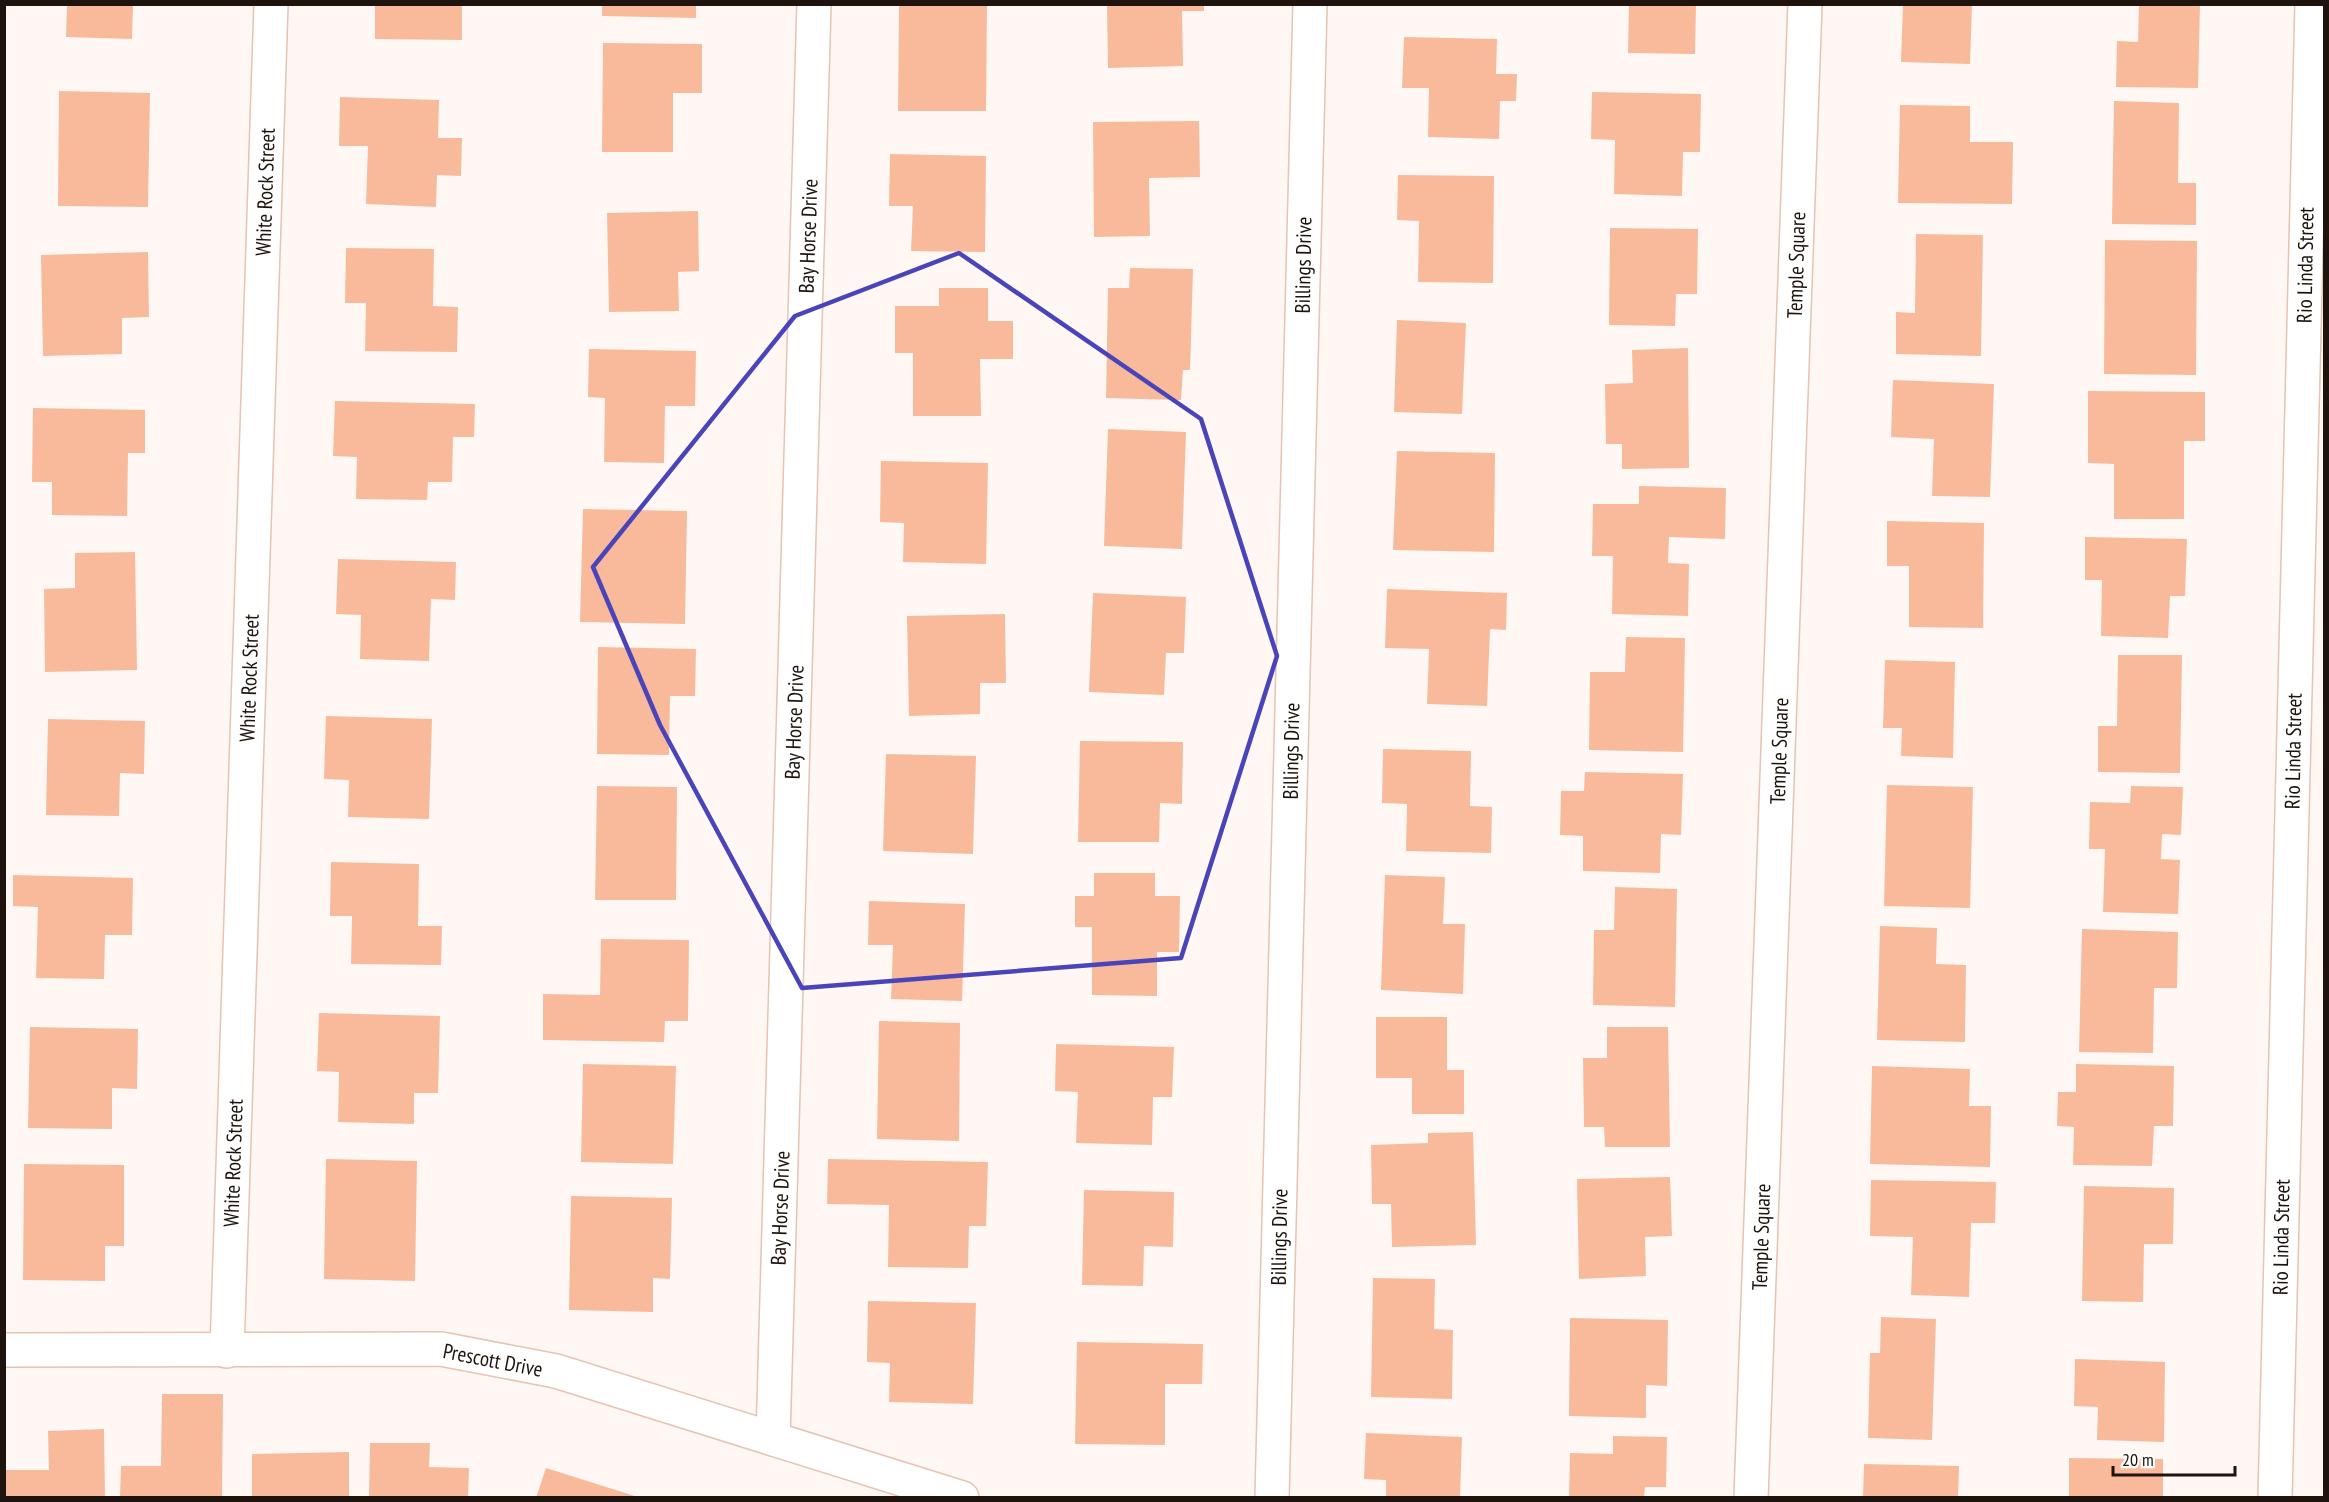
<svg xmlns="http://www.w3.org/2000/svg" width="2329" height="1502" viewBox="0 0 2329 1502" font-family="'PT Sans Narrow',sans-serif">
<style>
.building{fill:#f9ba9b}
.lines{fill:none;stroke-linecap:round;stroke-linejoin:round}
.minor-casing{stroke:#e7c3b1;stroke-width:36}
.minor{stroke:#fff;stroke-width:33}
.marked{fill:none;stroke:#4a44bb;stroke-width:4.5;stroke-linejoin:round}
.labels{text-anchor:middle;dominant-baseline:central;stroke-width:4.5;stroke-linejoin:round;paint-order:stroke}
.street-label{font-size:21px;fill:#1f130d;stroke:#fff}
</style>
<rect width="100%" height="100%" fill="#fef7f3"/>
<!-- building -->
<g class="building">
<polygon points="67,4 133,4 132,39 66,37"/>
<polygon points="375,4 462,4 462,40 375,39"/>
<polygon points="602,4 696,4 696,18 602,16"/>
<polygon points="899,4 987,4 986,111 898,111"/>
<polygon points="1107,4 1204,4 1204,11 1182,11 1183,66 1108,68"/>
<polygon points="1629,4 1696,4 1695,54 1628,53"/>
<polygon points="1903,4 1972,4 1970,64 1901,62"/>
<polygon points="2139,4 2200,4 2198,88 2116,87 2117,41 2138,42"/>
<polygon points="1404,37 1497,39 1496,74 1517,74 1516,101 1500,101 1499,139 1428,137 1429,88 1402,88"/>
<polygon points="603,43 702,44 702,93 673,93 673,152 602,152"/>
<polygon points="59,91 150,93 148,207 58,206"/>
<polygon points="1592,92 1701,94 1700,152 1683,152 1682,196 1614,194 1615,140 1591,139"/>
<polygon points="340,97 439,100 438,138 462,138 461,176 437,175 436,207 366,204 368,146 339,146"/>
<polygon points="2114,101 2179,103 2178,183 2196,183 2196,225 2112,224"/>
<polygon points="1900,105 1970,106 1970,142 2013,142 2012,204 1898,203"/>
<polygon points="1199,121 1200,177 1149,178 1150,236 1094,237 1093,122"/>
<polygon points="890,154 986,156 985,252 911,251 913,206 889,206"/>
<polygon points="1398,175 1494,176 1493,283 1418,282 1419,221 1397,220"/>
<polygon points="698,211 699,271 678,272 679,311 609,312 607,213"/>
<polygon points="1610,228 1698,229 1697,294 1676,294 1675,326 1609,325"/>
<polygon points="1916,234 1983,235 1981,356 1896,354 1896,312 1915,313"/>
<polygon points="2105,240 2197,241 2196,375 2104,374"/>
<polygon points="346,248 434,249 433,306 458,307 457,352 365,351 366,303 345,303"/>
<polygon points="148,252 149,317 122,318 122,354 43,356 41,255"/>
<polygon points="1130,268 1193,269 1190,370 1183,370 1181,400 1106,398 1108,288 1129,288"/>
<polygon points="939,288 988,288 988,321 1013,321 1013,359 980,359 981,416 913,416 913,353 895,353 895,306 939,306"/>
<polygon points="1397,320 1466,323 1462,414 1394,412"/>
<polygon points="1688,348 1689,468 1622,469 1622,444 1606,444 1605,384 1633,383 1632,350"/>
<polygon points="589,349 696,351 695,406 665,406 664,463 604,462 605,398 588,397"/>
<polygon points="1893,380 1994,384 1990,497 1932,496 1934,439 1891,437"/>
<polygon points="2088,391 2205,392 2205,441 2184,441 2184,519 2114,519 2114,464 2088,463"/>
<polygon points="335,401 475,404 474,437 453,437 452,482 428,482 427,500 356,499 357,457 333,456"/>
<polygon points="33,408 145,410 145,453 128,453 127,516 52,515 52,482 32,482"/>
<polygon points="1108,429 1186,432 1182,549 1104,546"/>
<polygon points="1397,451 1495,453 1494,552 1393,550"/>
<polygon points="881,461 988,463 986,564 903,562 904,523 880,522"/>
<polygon points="1639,486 1726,488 1725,539 1669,537 1668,563 1689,564 1688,616 1612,614 1613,556 1592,556 1593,504 1639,504"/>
<polygon points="583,509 687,511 685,624 580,622"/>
<polygon points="1887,521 1984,523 1983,628 1909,627 1909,566 1887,566"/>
<polygon points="2085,537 2187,539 2185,596 2170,596 2168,638 2101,636 2102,580 2085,580"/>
<polygon points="135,552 137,670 45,672 44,589 75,588 75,553"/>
<polygon points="338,559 456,562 455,600 431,599 429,661 360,659 361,615 336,614"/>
<polygon points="1387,589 1507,593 1506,630 1490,629 1487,706 1427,704 1429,649 1385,648"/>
<polygon points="1093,593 1186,597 1184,653 1166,653 1164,695 1089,692"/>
<polygon points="1005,614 1006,683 980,683 980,714 909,716 907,616"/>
<polygon points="1626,637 1685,638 1683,752 1589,750 1590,672 1625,672"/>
<polygon points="598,647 696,649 695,696 670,696 669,755 597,754"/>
<polygon points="2118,655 2182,655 2180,773 2098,772 2098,726 2117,726"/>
<polygon points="1885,660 1955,662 1953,758 1901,756 1902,728 1883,728"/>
<polygon points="326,716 432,719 429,819 348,817 349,780 324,779"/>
<polygon points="48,719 145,721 144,774 120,773 119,816 46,815"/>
<polygon points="1080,741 1183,742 1182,804 1160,803 1159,842 1078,842"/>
<polygon points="1383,749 1471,751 1470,806 1492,807 1491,853 1406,851 1407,804 1382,803"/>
<polygon points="886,754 976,756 973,854 883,851"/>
<polygon points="1585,772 1683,774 1681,835 1661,834 1660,873 1583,871 1583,836 1560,835 1561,791 1584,791"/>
<polygon points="1887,785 1973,787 1970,908 1884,906"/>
<polygon points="597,786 677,787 676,900 595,900"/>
<polygon points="2131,786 2183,787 2181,835 2162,834 2161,859 2180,860 2178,914 2103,912 2105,849 2089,849 2090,802 2130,803"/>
<polygon points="331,862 419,864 418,926 442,926 441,965 351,964 352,916 330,916"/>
<polygon points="1094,873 1155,873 1155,896 1180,896 1179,952 1157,952 1157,996 1092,995 1092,927 1075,927 1075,896 1094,896"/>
<polygon points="13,875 133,878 132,935 105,935 104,979 36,978 38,907 13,906"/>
<polygon points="1385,875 1445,877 1443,924 1465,924 1463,994 1381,990"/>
<polygon points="1615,887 1677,889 1675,1007 1593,1005 1594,930 1614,930"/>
<polygon points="869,901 965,904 962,1001 891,999 893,945 868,945"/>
<polygon points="1880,926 1937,928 1936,964 1966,965 1965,1042 1877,1040"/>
<polygon points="2082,929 2178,932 2177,988 2154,988 2153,1053 2079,1052"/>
<polygon points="601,939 689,940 688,1021 665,1021 664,1042 543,1040 543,994 600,995"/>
<polygon points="319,1013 440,1016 438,1093 414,1093 414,1124 338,1122 339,1072 317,1071"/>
<polygon points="1376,1017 1447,1017 1447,1070 1464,1070 1464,1114 1412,1114 1412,1078 1376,1078"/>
<polygon points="879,1021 960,1023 959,1141 877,1139"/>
<polygon points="30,1027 138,1029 137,1089 112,1088 112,1129 28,1128"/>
<polygon points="1607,1027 1668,1027 1670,1147 1605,1147 1604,1127 1584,1127 1583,1058 1607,1058"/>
<polygon points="1056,1044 1174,1047 1172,1097 1153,1097 1152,1145 1076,1143 1078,1092 1055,1091"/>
<polygon points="583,1064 676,1066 673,1164 581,1162"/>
<polygon points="2076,1064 2174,1066 2173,1126 2154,1126 2152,1166 2073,1165 2074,1127 2057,1126 2058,1092 2076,1092"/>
<polygon points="1872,1066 1970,1069 1969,1106 1991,1106 1990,1167 1870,1164"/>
<polygon points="1473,1132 1476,1245 1392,1247 1391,1204 1372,1204 1371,1145 1428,1143 1428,1133"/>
<polygon points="326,1159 417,1161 415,1281 324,1279"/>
<polygon points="828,1159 988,1162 986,1226 969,1226 968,1268 888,1267 889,1205 827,1204"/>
<polygon points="24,1164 124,1165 124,1246 105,1246 105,1281 23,1280"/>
<polygon points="1670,1177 1672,1236 1645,1237 1646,1276 1579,1279 1577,1179"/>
<polygon points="1871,1180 1996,1182 1995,1223 1971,1223 1969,1297 1911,1295 1913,1237 1870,1236"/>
<polygon points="2084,1186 2174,1188 2173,1244 2144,1244 2143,1302 2082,1301"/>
<polygon points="1084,1190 1174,1192 1173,1247 1144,1246 1143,1286 1082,1285"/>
<polygon points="571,1196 672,1198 670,1279 653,1278 653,1312 569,1310"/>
<polygon points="1373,1278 1435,1279 1434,1329 1453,1330 1452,1399 1371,1397"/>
<polygon points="868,1301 976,1303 973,1404 889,1402 890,1363 867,1362"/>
<polygon points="1881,1317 1936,1319 1932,1440 1868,1438 1870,1353 1880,1353"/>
<polygon points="1570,1318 1668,1320 1667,1386 1646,1385 1646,1418 1569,1416"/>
<polygon points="1077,1342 1203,1344 1202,1384 1165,1384 1165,1445 1075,1444"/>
<polygon points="2075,1359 2165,1362 2164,1442 2097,1440 2098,1407 2074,1406"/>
<polygon points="162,1394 223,1394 222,1498 120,1498 121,1466 161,1466"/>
<polygon points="104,1429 105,1498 5,1498 5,1470 49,1470 48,1431"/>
<polygon points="1366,1433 1462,1437 1460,1498 1386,1498 1386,1480 1364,1479"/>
<polygon points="1613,1436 1667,1437 1666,1487 1645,1487 1644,1498 1569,1498 1570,1453 1613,1454"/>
<polygon points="370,1443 430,1443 429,1467 469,1468 468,1498 369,1498"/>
<polygon points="349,1452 349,1498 252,1498 252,1454"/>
<polygon points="2069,1458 2163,1459 2163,1498 2069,1498"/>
<polygon points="1864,1464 1959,1466 1958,1498 1863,1498"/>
<polygon points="546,1468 638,1497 638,1498 536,1498"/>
</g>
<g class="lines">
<!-- minor casing -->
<g class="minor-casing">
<g id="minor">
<polyline points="4,1350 441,1349 556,1371 962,1498"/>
<polyline points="227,1351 271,4"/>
<polyline points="773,1439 814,4"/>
<polyline points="1272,1498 1310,4"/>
<polyline points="1751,1498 1805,4"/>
<polyline points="2275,1498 2312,4"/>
</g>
</g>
<!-- minor -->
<use href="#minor" class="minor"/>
</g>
<!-- marked area -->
<path class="marked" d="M959,253l242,166 76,237 -96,302 -379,30 -142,-263 -67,-158 202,-251z"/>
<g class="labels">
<!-- street labels -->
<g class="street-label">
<text transform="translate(265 192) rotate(-88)">White Rock Street</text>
<text transform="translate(808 236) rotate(-88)">Bay Horse Drive</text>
<text transform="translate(1303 265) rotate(-89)">Billings Drive</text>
<text transform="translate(1796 265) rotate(-88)">Temple Square</text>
<text transform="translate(2305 265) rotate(-89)">Rio Linda Street</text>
<text transform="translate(249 678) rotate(-88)">White Rock Street</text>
<text transform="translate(794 722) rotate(-88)">Bay Horse Drive</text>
<text transform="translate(1291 751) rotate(-89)">Billings Drive</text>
<text transform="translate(1779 751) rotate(-88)">Temple Square</text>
<text transform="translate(2293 751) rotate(-89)">Rio Linda Street</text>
<text transform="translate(233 1163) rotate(-88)">White Rock Street</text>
<text transform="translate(780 1208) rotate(-88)">Bay Horse Drive</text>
<text transform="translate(1279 1237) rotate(-89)">Billings Drive</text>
<text transform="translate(1761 1237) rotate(-88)">Temple Square</text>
<text transform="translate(2281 1237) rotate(-89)">Rio Linda Street</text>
<text transform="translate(493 1360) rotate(11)">Prescott Drive</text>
</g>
</g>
<!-- border -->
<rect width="2329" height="1502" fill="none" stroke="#1f130d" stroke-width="12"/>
<!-- scale -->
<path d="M2113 1466v9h122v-9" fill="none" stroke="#1f130d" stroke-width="3"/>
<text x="2122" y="1466" font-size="18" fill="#1f130d" stroke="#ffffff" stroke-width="4.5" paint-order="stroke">20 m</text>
</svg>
